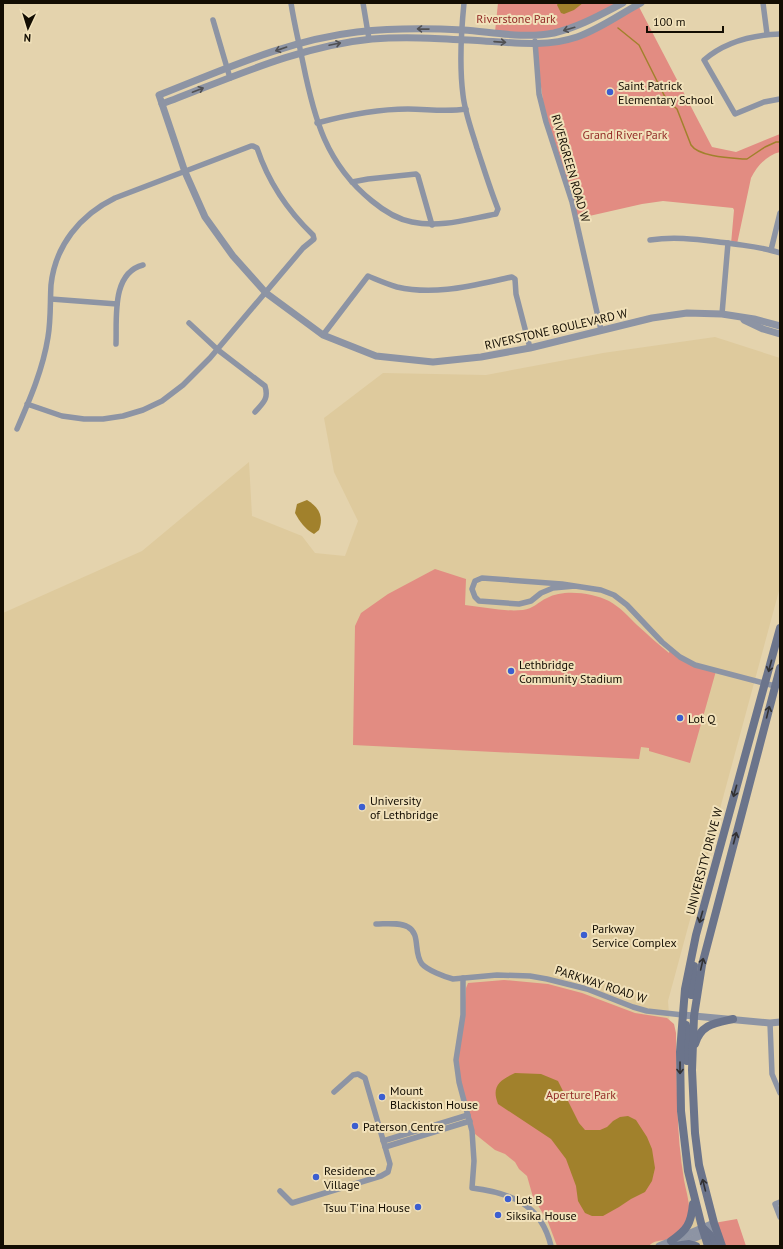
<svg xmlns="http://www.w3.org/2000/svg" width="783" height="1249" viewBox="0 0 783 1249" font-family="'PT Sans',sans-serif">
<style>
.built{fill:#deca9d}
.green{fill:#e28c82}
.water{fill:#a1812c}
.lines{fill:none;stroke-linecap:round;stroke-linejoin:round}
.stream{stroke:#a1812c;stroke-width:1.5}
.minor{stroke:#8d94a4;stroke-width:5.5}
.tertiary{stroke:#8d94a4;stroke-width:7}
.secondary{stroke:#6b748b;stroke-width:8}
.oneway{stroke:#505053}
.oneway2{stroke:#323132}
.poi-dot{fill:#3c5ed0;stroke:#f1e1ba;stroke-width:1.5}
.labels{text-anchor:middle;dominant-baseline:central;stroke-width:4;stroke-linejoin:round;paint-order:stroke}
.park-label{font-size:12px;fill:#932d28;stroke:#f1e1ba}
.poi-label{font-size:12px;fill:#130d02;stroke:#f1e1ba;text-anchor:start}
.street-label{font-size:12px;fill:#130d02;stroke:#f1e1ba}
</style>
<rect width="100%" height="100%" fill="#e4d3ad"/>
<!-- built -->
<polygon class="built" points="715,337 780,358 780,587 668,1001 679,1146 708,1246 3,1246 3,613 142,551 249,462 252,516 302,536 315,553 345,556 358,521 334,472 324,418 383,373 486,375 603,353"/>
<!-- green -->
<g class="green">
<polygon points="498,3 623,3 552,33 495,32"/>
<path d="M638,5l74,142 24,5 44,-18v18c-13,3 -23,14 -29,26l-14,66h-6l3,-34 -1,-2 -70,-7 -21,3 -66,15 -30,-97 -11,-78 29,-3z"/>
<path d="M435,569l31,10 -1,26c19,2 39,7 58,5 10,-1 15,-8 24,-12 17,-9 45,-5 62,3 11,6 20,16 28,24 11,10 21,19 32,28l1,-3 10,7 36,14 -26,92 -41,-12v-3l-8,-1 -2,12 -286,-14 2,-119 6,-13 27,-19z"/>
<path d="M504,980l44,4 34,9 53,20 32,5 7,6 2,9c1,50 0,99 8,147 2,11 8,29 4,40 -3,8 -13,18 -22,20 -6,1 -12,0 -17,6h-92l-9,-24 -15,-25 -6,-21 -8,-7 -4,-7 -10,-8 -10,-4 -20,-16 -18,-67 7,-50 2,-29 2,-5z"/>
<polygon points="737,1219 746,1246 722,1246 714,1223"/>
</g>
<!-- water -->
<g class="water">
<polygon points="558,3 583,3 574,10 564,14 561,13 557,5"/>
<path d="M307,500c12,7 17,17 12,30l-5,4c-9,-5 -14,-12 -19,-21l2,-9z"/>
<path d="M515,1073l26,1 17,7 21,42 6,7h15l7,-3 6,-6 7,-4 8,-1 8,4 11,17 5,12 3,19 -3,13 -7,11 -14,7 -12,8 -16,9h-11l-7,-3 -7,-12 -2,-15 -10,-27 -15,-20 -53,-35c-7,-18 2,-24 17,-31z"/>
</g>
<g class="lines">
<!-- stream -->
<path class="stream" d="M618,28l21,17 25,50 4,6 9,8 14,36c8,12 40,13 53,14h3l18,-12 11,-5h4"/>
<!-- minor -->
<g class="minor">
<path d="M291,3c3,20 8,40 12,60 11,55 23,101 69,138 12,10 24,18 40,21 29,6 56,-3 84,-8l2,-5c-8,-20 -14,-40 -21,-61 -5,-17 -12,-35 -14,-53 -4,-31 -2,-62 1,-92"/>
<polyline points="363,3 369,39"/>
<polyline points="763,3 767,34"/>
<polyline points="213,20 230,78"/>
<path d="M780,34c-27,1 -55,8 -76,26l31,54 29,-12 16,-3"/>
<polyline points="535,41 539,94 546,122 572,202 601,330"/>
<path d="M317,123c30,-8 60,-14 91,-14 19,0 38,3 58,0"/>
<polyline points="352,182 368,179 416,174 418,176 432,225"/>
<path d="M650,240c27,-4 51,0 78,3 18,3 35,4 52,10"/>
<polyline points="771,250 780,213"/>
<polyline points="51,299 117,304"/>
<polyline points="722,314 728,243"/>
<path d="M189,323l29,27 47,36c4,13 -2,17 -10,26"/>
<path d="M323,335l45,-59c10,4 19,8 29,11 39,9 77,-2 115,-10l3,2 1,15 14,54"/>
<path d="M116,344c1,-25 -5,-71 27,-79"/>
<path d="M17,429c13,-30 26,-60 31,-92 3,-18 2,-35 3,-52 4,-39 29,-70 64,-87l136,-52h2l4,2c11,33 31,63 56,87l1,4 -11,9 -93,110 -27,27 -21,16 -19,9 -20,6 -20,3h-19l-22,-3 -35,-12"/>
<polyline points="575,586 553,588 541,593 531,601 519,604 479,601 475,597 472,589 475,581 482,578 562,584 601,590 614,595 627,605 662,642 680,657 695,665 775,686"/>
<path d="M376,924c10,0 24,-2 32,3 13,7 5,26 14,37 5,6 23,13 31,15l44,-4 33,1 17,3 40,10 46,18 14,4 36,4"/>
<path d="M463,978v37l-7,45 3,22 13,49 2,30 -2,27c39,5 69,16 79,58"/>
<polyline points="770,1023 772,1074 780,1093"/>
<polyline points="383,1141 468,1115"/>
<polyline points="385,1147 470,1121"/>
<polyline points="280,1191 292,1203 381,1176 388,1172 390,1164 365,1078 358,1074 353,1075 334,1092"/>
<polyline points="780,1202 775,1204 780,1217"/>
</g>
<!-- tertiary -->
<g class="tertiary">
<path d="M623,3c-23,12 -44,24 -69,30 -30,6 -62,-1 -91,-3 -35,-2 -71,-2 -106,2 -69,8 -134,38 -198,63l26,77 20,45 28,39 33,37 57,42 53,21 57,6 48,-5 49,-9 122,-30 35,-5 35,1 32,5 26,7"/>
<path d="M162,104c69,-26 137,-58 210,-65 38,-3 75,0 112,2 32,2 63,6 93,-4 23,-8 43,-23 64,-34"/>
<polyline points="744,320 763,329 780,334"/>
<polyline points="683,1015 770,1023 780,1022"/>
<polyline points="681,1244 716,1229"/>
<polyline points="659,1246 714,1223"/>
</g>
<!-- secondary -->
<g class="secondary">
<polyline points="691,995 694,966"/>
<polyline points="686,1025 687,1061"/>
<path d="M695,1044c6,-20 20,-21 38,-25"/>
<polyline points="704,1229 710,1235 716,1246"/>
<path d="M671,1241c16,-11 20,-17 22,-37"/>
<polyline points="675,1246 689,1244 696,1246"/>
<polyline points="708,1246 702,1227 688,1171 681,1111 680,1052 685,989 696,935 780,628"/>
<polyline points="722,1246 714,1223 699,1165 695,1133 692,1070 694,1016 702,965 780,668"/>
</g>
</g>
<!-- one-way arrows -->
<defs><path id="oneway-shaft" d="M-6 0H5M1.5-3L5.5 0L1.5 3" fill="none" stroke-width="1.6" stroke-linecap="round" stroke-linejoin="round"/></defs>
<g class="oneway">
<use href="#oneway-shaft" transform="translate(423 29) rotate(-179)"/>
<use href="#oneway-shaft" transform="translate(569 29) rotate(164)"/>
<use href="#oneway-shaft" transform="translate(500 42) rotate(4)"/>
<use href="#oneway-shaft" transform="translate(335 44) rotate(-12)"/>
<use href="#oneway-shaft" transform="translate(281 49) rotate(161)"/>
<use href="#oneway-shaft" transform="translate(198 90) rotate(-21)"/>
</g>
<g class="oneway2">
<use href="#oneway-shaft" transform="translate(770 666) rotate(105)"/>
<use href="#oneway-shaft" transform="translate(768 712) rotate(-76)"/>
<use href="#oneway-shaft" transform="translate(735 791) rotate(106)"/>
<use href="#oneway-shaft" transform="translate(735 838) rotate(-75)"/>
<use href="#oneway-shaft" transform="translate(701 917) rotate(106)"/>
<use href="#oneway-shaft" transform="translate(702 964) rotate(-77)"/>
<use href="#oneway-shaft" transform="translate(680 1068) rotate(90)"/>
<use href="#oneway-shaft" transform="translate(704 1185) rotate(-104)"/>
</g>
<!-- markers -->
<g class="poi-dot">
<circle cx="610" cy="92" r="4"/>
<circle cx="511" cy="671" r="4"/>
<circle cx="680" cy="718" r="4"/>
<circle cx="362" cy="807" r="4"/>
<circle cx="584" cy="935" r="4"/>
<circle cx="382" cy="1097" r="4"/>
<circle cx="355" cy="1126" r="4"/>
<circle cx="316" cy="1177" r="4"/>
<circle cx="508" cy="1199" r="4"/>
<circle cx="418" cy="1207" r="4"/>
<circle cx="498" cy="1215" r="4"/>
</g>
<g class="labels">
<!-- park labels -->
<g class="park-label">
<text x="516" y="18">Riverstone Park</text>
<text x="625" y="134">Grand River Park</text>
<text x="581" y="1094">Aperture Park</text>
</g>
<!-- poi labels -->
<g class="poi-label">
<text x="618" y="85">Saint Patrick<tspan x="618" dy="14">Elementary School</tspan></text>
<text x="519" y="664">Lethbridge<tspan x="519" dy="14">Community Stadium</tspan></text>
<text x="688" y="718">Lot Q</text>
<text x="370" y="800">University<tspan x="370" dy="14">of Lethbridge</tspan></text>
<text x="592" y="928">Parkway<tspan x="592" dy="14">Service Complex</tspan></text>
<text x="390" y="1090">Mount<tspan x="390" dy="14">Blackiston House</tspan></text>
<text x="363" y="1126">Paterson Centre</text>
<text x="324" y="1170">Residence<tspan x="324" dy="14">Village</tspan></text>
<text x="516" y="1199">Lot B</text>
<text x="410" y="1207" text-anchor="end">Tsuu T'ina House</text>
<text x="506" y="1215">Siksika House</text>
</g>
<!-- street labels -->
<g class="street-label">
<text transform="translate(571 168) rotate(74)">RIVERGREEN ROAD W</text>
<text transform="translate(556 329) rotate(-13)">RIVERSTONE BOULEVARD W</text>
<text transform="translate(704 861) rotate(-75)">UNIVERSITY DRIVE W</text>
<text transform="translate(601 984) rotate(18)">PARKWAY ROAD W</text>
</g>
</g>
<!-- border -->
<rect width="783" height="1249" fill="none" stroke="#130d02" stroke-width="8"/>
<!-- north arrow -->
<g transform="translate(28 28) rotate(184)" stroke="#f1e1ba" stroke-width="3" paint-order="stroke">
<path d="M0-3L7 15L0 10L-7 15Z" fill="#130d02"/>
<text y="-6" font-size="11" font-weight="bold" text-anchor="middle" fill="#130d02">N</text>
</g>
<!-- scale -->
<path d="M647 26v6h76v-6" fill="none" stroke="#130d02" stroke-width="2"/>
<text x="653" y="26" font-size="12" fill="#130d02" stroke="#f1e1ba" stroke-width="3" paint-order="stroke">100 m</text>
</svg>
